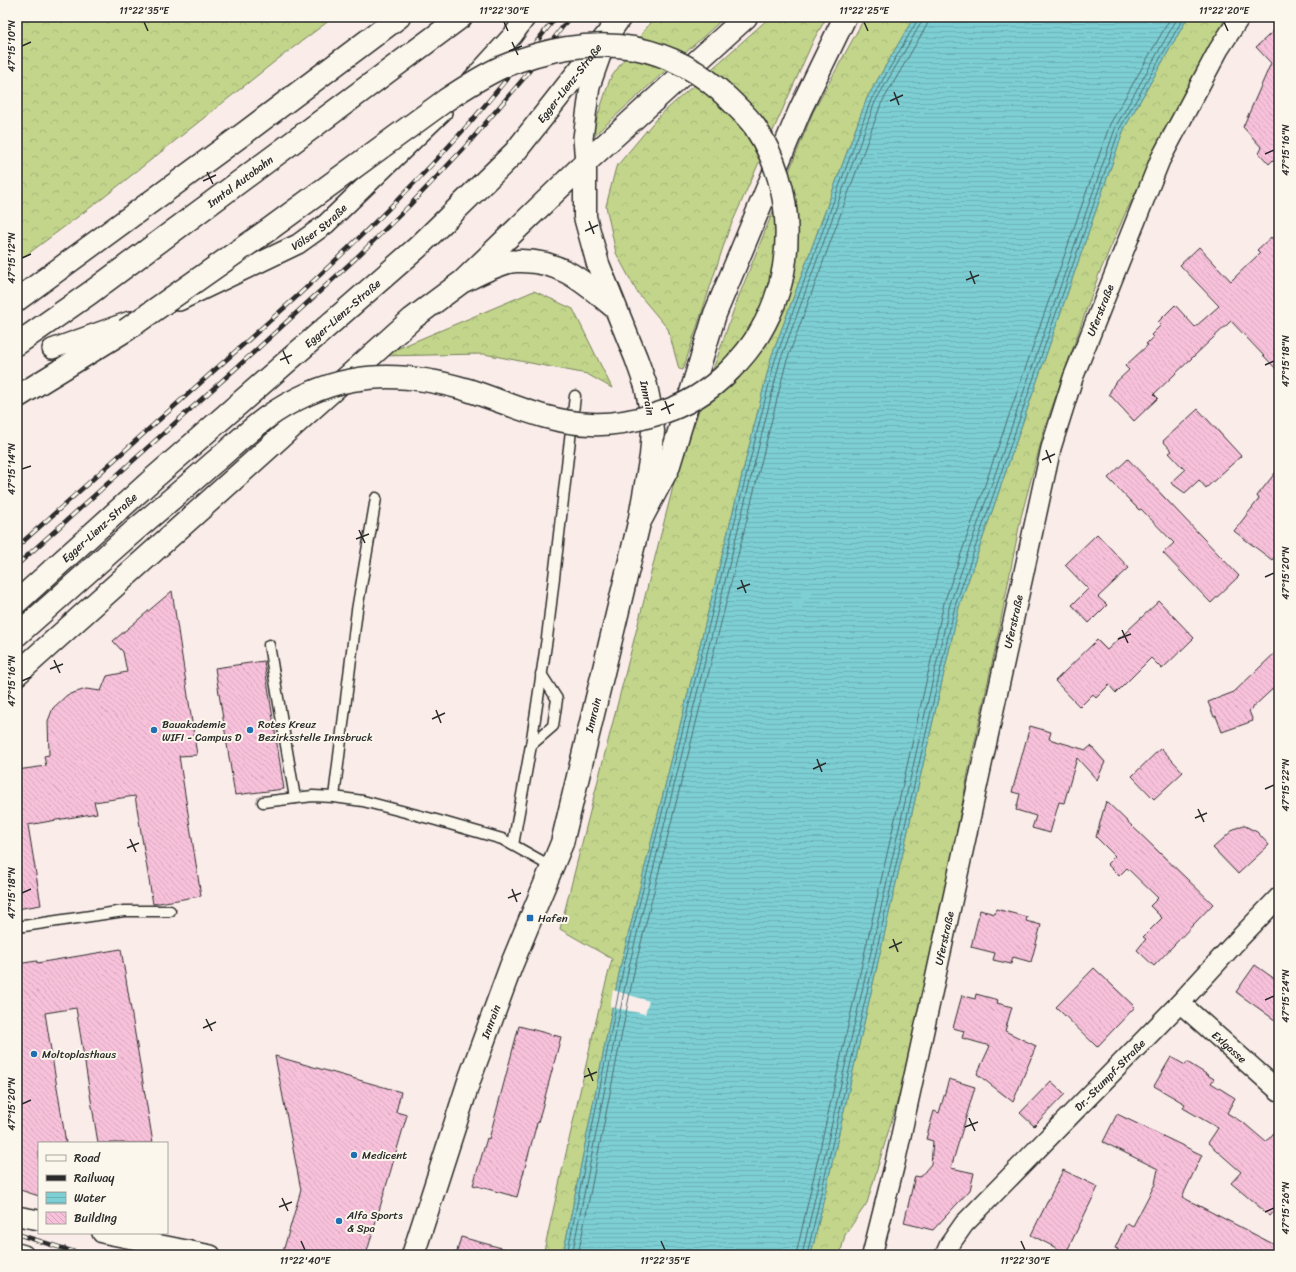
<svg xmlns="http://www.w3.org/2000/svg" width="1296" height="1272" viewBox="0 0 1296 1272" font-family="Sriracha,sans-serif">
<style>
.forest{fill:url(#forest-crowns);stroke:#76805b}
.water{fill:url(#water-rules);stroke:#5c8d90}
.pier{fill:#faece9}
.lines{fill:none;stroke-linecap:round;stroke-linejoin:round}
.shore{stroke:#4c6d6f;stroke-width:1}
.building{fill:url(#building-back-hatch);stroke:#2b2b2b}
.lane-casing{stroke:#2b2b2b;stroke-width:13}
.street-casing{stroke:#2b2b2b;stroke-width:22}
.secondary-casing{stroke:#2b2b2b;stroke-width:25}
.primary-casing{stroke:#2b2b2b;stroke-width:25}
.highway-casing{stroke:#2b2b2b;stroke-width:25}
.lane{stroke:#fbf7ec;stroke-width:10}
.street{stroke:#fbf7ec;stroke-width:19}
.secondary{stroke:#fbf7ec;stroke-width:22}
.primary{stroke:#fbf7ec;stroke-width:22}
.highway{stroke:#fbf7ec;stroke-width:22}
.rail-casing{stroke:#2b2b2b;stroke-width:4.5}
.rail{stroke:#fbf7ec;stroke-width:3;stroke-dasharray:9;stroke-linecap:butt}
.highway-bridge-casing{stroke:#2b2b2b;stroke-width:25;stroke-linecap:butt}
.highway-bridge{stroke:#fbf7ec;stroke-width:22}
.ticks{fill:none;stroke:#2b2b2b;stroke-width:1.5}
.poi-dot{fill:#1f6fb2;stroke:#fbf7ec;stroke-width:1.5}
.labels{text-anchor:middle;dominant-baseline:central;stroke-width:4;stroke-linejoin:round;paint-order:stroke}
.street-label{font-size:11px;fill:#2b2b2b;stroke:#fbf7ec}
.poi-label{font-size:11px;fill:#2b2b2b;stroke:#fbf7ec;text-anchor:start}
.neatline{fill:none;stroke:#2b2b2b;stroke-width:1.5}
.ticks-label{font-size:10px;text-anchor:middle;fill:#2b2b2b}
</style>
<defs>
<pattern id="forest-crowns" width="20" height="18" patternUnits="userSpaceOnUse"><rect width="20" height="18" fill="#c2d58b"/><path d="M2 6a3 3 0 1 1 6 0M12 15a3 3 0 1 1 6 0" fill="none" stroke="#a7b778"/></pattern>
<pattern id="water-rules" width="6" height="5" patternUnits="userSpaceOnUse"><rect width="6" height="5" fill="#7dcfd4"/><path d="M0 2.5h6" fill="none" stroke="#6cb2b6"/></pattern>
<pattern id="building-back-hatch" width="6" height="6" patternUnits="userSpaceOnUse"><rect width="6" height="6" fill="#f8c1db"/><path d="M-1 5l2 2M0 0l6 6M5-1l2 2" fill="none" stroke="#d5a6bc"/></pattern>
</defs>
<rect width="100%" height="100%" fill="#faece9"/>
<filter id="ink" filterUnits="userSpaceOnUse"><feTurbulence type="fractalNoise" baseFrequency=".025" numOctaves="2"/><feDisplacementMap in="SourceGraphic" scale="8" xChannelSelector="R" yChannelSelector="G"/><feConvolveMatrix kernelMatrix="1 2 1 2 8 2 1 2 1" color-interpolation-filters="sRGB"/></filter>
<g filter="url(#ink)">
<!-- forest -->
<g class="forest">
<polygon points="17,17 334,17 278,59 103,198 17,262"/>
<polygon points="654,17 725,17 590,139 610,79"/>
<polygon points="770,17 827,17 814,39 728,232 683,370 679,369 668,329 637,292 616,253 606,206 616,167 657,118"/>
<polygon points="865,17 914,17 867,98 771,358 621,964 563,1255 543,1255 595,1025 612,959 560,929 675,479 736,303 813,112"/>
<polygon points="1188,17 1231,17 1179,105 1125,214 1099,274 1045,427 1021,517 996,645 968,773 938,931 904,1079 867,1203 845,1235 840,1255 811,1255 959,607 1124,129"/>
<polygon points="534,291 573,309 612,388 587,374 484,354 380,356"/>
</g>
<!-- water -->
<polygon class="water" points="914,17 1188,17 1124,129 959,607 811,1255 563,1255 621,964 771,358 867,98"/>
<!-- pier -->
<polygon class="pier" points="613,990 649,1001 645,1014 610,1007"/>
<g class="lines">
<!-- shore -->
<g class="shore">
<polyline points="567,1255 624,965 775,360 871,100 917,21 917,17"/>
<polyline points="572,1255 629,966 780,361 875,102 921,23 922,17"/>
<polyline points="578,1255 635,967 786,363 881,104 927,25 928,17"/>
<polyline points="796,1255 944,603 1110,124 1171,17"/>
<polyline points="802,1255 950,604 1116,126 1178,17"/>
<polyline points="807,1255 955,606 1120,128 1184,17"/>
</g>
</g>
<!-- building -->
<g class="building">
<polygon points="1279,26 1279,167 1273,160 1269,164 1259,153 1262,148 1243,127 1271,63 1256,47"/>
<polygon points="1271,237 1279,245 1279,372 1231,321 1154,394 1158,398 1134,421 1109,394 1114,384 1129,370 1125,366 1148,345 1146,344 1153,337 1151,335 1161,325 1158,322 1175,305 1195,327 1219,306 1180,265 1199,247 1231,281 1260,253 1257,250"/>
<polygon points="1198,409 1241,456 1206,488 1199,480 1185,493 1171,483 1185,470 1169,453 1172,451 1163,441"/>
<polygon points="1128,459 1239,576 1211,603 1163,553 1174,543 1141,509 1139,510 1108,478"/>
<polygon points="1279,468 1279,552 1272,560 1234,531 1259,499 1257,496"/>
<polygon points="1097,534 1129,568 1098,597 1107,605 1089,623 1072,605 1088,589 1065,565"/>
<polygon points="172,591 197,755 179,756 201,896 153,904 135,796 94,802 97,813 28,825 41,905 17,909 17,770 46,766 44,756 49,755 48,721 53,708 67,695 86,689 101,691 107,676 127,672 123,652 113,641"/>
<polygon points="1159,601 1194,638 1162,669 1151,658 1116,693 1109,685 1096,698 1093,694 1080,707 1055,681 1097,640 1107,650"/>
<polygon points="1279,649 1279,683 1249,711 1253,721 1222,732 1216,716 1214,717 1208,702 1234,692"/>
<polygon points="264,661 284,789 235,795 215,668"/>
<polygon points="1030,726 1051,732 1049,739 1086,750 1091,746 1105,762 1097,780 1077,758 1064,803 1059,802 1050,833 1032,828 1036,816 1016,810 1020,794 1012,792"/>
<polygon points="1161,748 1183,772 1154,799 1132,776"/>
<polygon points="1106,801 1213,904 1154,966 1137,950 1146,939 1143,937 1162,918 1150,906 1158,898 1127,868 1119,876 1107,864 1115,856 1096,837"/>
<polygon points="1243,825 1257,832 1269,845 1238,874 1213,848 1234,829"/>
<polygon points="996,909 1027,917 1026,921 1041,925 1031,962 1013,957 1011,964 993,960 995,953 971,947 980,910 995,914"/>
<polygon points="121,949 153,1143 98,1143 76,1008 45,1013 66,1143 39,1143 39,1196 17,1189 17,964 37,961 37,963"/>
<polygon points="1255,965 1279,982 1279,1023 1236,992"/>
<polygon points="1094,968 1135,1007 1097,1047 1056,1007"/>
<polygon points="976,994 998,1000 997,1003 1012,1007 1005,1031 1036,1046 1013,1102 977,1074 990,1046 962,1038 964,1031 953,1028 962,995 975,999"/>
<polygon points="519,1026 561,1037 538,1123 537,1123 517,1197 473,1185 487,1138 489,1139"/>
<polygon points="275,1056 401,1092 396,1112 407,1115 366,1255 282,1255 301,1190"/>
<polygon points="1171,1057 1185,1065 1187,1062 1214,1079 1211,1083 1235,1098 1227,1113 1245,1124 1266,1142 1279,1127 1279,1206 1270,1216 1231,1183 1241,1172 1208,1143 1218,1128 1183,1108 1185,1104 1154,1086"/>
<polygon points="949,1079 975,1087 951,1168 974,1173 970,1190 933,1230 904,1223 915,1176 920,1177 931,1164 933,1141 926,1139 934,1111 939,1113"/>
<polygon points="1051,1081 1065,1094 1034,1126 1020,1113"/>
<polygon points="1117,1114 1202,1155 1182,1197 1279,1247 1279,1255 1116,1255 1118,1249 1115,1248 1127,1223 1133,1226 1155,1184 1158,1169 1103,1142"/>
<polygon points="1063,1170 1098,1187 1066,1253 1031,1235"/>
<polygon points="461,1237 509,1250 509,1255 456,1255"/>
</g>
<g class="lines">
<!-- lane casing -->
<g class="lane-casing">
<g id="lane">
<polyline points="269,645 295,798"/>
<polyline points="531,745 553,726 557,699 541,674"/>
<polyline points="334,797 357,610 376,498"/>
<polyline points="263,802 313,796 334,797 363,801 436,820 502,839 552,867"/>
<polyline points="513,845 531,745 547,638 575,396"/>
<polyline points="17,927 124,911 170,911"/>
</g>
</g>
<!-- street casing -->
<g class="street-casing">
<g id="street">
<polyline points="472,80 513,35 526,17"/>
<polyline points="585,163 583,138 590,86 606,41"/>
<path id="s1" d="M179,301l119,-57 28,-20 116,-112"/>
<polyline points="52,349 130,321"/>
<path id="s2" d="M1180,1003l99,88"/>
<polyline points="17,1216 39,1220"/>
<polyline points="102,1233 211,1255"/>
<polyline points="17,1253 24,1255"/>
<path id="s3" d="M872,1255l23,-92 156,-715 22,-70 87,-218 59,-111 21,-32"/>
<path id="s4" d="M945,1255l5,-11 14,-20 216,-221 53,-58 46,-48"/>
</g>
</g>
<!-- secondary casing -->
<g class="secondary-casing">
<g id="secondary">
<path d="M466,280c14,-7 37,-19 51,-19 42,-2 67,21 97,46"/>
<path id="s5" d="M413,1255l57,-177 41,-112 51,-123 77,-320 12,-67 2,-25 -3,-25 -4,-20 -10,-28 -38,-94 -13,-47v-54"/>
</g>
</g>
<!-- primary casing -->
<g class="primary-casing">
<g id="primary">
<path id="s6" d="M17,602l137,-124 264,-231 97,-95 93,-118 12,-17"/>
<polyline points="17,674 412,319 463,281 585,163 746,17"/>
</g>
</g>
<!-- highway casing -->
<g class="highway-casing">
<g id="highway">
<polyline points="17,300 246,132 399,17"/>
<path id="s7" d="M17,344l73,-51 371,-276"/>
<polyline points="17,397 126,330"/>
<polyline points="639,523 668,468 715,314 800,110 845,17"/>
<polyline points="17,635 134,531"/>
</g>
</g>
<!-- lane -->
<use href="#lane" class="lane"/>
<!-- street -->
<use href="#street" class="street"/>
<!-- secondary -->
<use href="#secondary" class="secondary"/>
<!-- primary -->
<use href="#primary" class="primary"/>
<!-- highway -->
<use href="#highway" class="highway"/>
<!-- rail casing -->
<g class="rail-casing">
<g id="rail">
<path d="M17,547l276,-247c53,-49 106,-99 155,-153 38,-41 73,-85 108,-130"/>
<polyline points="17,565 254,352 356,258 410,205 466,146 524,78 570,17"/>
<polyline points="17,1234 84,1255"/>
</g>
</g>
<!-- rail -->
<use href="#rail" class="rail"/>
<!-- highway-bridge casing -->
<g class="highway-bridge-casing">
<path id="highway-bridge" d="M126,330l145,-102 175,-128c18,-12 36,-24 56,-33 40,-17 88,-27 132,-19 36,7 69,25 95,51 9,9 19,18 26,28 41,62 42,144 4,207 -8,13 -18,25 -28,35 -21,22 -48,38 -77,46 -21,6 -41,10 -63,9 -43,-1 -83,-21 -123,-34 -37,-11 -77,-17 -115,-10 -30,5 -62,20 -87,38 -19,14 -36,31 -54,46 -26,23 -52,45 -78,67"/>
</g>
<!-- highway-bridge -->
<use href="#highway-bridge" class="highway-bridge"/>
</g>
</g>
<!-- ticks -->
<path class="ticks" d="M144,22l4,9M504,22l4,9M864,22l4,9M1224,22l4,9M512,42l6,13M22,46l9,-4M509,51l13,-5M894,92l5,13M890,101l13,-6M1265,154l9,-4M207,172l6,12M203,181l13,-6M589,221l5,13M585,231l13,-6M22,258l9,-4M970,271l5,13M966,280l13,-5M283,351l6,13M280,360l12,-5M1265,365l9,-4M665,401l5,13M661,410l13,-6M1046,450l5,13M1042,460l13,-6M22,469l9,-3M359,530l6,13M356,539l13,-5M1265,577l9,-4M741,580l5,13M737,589l13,-5M1122,630l6,13M1118,639l13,-5M54,660l6,13M50,669l13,-5M22,681l9,-4M436,710l5,13M432,719l13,-6M817,759l5,13M813,769l13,-6M1265,789l9,-4M1198,809l6,13M1195,818l12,-5M130,839l6,13M127,848l12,-5M512,889l5,13M22,893l9,-4M508,898l13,-5M893,939l5,13M889,948l13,-6M1265,1000l9,-4M206,1019l6,12M203,1028l13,-6M588,1068l5,13M584,1077l13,-5M22,1104l9,-4M969,1118l6,13M965,1127l13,-5M282,1198l6,13M279,1207l13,-5M1265,1212l9,-4M301,1241l4,9M661,1241l4,9M1021,1241l4,9"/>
<!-- markers -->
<g class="poi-dot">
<circle cx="154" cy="730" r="4"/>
<circle cx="250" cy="730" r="4"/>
<rect x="526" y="914" width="8" height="8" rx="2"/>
<circle cx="34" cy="1054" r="4"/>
<circle cx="354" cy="1155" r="4"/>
<circle cx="339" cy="1221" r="4"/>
</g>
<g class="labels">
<!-- street labels -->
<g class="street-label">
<text stroke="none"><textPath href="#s6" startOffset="759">Egger-Lienz-Straße</textPath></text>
<text stroke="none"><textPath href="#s7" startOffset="276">Inntal Autobahn</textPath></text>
<text stroke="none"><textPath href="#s1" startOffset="159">Völser Straße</textPath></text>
<text stroke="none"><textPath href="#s3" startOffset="973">Uferstraße</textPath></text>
<text stroke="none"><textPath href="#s6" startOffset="435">Egger-Lienz-Straße</textPath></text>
<text transform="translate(647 398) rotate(78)">Innrain</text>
<text stroke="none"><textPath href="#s6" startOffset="111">Egger-Lienz-Straße</textPath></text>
<text stroke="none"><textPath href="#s3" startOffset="649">Uferstraße</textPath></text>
<text stroke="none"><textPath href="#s5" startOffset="570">Innrain</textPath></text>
<text stroke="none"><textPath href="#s3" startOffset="325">Uferstraße</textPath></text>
<text stroke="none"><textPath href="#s5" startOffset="246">Innrain</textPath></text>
<text stroke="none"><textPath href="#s2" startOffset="66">Exlgasse</textPath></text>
<text stroke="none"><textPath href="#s4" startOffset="245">Dr.-Stumpf-Straße</textPath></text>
</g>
<!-- poi labels -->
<g class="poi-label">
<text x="162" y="724">Bauakademie<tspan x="162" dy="13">WIFI - Campus D</tspan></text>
<text x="258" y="724">Rotes Kreuz<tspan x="258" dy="13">Bezirksstelle Innsbruck</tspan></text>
<text x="538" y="918">Hafen</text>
<text x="42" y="1054">Moltoplasthaus</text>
<text x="362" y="1155">Medicent</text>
<text x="347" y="1215">Alfa Sports<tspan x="347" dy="13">&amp; Spa</tspan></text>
</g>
</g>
<!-- margin -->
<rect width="1296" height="1272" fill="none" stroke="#fbf7ec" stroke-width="44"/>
<!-- legend -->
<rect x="38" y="1142" width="130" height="92" fill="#fbf7ec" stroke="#a8a59f"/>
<rect x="46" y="1155" width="20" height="6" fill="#fbf7ec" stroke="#a8a59f"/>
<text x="74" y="1162" font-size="12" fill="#2b2b2b">Road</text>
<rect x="46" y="1175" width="20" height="6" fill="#2b2b2b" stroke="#a8a59f"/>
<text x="74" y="1182" font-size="12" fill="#2b2b2b">Railway</text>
<rect x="46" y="1192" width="20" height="12" fill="url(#water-rules)" stroke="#a8a59f"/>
<text x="74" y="1202" font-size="12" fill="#2b2b2b">Water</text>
<rect x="46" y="1212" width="20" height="12" fill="url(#building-back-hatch)" stroke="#a8a59f"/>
<text x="74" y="1222" font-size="12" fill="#2b2b2b">Building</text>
<rect x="22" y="22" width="1252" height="1228" class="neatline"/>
<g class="ticks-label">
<text x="144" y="14">11°22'35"E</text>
<text x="504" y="14">11°22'30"E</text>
<text x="864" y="14">11°22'25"E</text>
<text x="1224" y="14">11°22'20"E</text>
<text transform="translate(11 46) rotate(-90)" y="4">47°15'10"N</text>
<text transform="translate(1285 150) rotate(-90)" y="4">47°15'16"N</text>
<text transform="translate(11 258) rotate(-90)" y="4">47°15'12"N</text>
<text transform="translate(1285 361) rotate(-90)" y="4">47°15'18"N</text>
<text transform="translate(11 469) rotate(-90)" y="4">47°15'14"N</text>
<text transform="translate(1285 573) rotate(-90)" y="4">47°15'20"N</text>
<text transform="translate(11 681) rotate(-90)" y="4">47°15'16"N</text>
<text transform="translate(1285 785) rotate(-90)" y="4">47°15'22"N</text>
<text transform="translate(11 893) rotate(-90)" y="4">47°15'18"N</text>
<text transform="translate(1285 996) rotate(-90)" y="4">47°15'24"N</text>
<text transform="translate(11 1104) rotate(-90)" y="4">47°15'20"N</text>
<text transform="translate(1285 1208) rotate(-90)" y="4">47°15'26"N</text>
<text x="305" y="1264">11°22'40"E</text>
<text x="665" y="1264">11°22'35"E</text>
<text x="1025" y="1264">11°22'30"E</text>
</g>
</svg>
